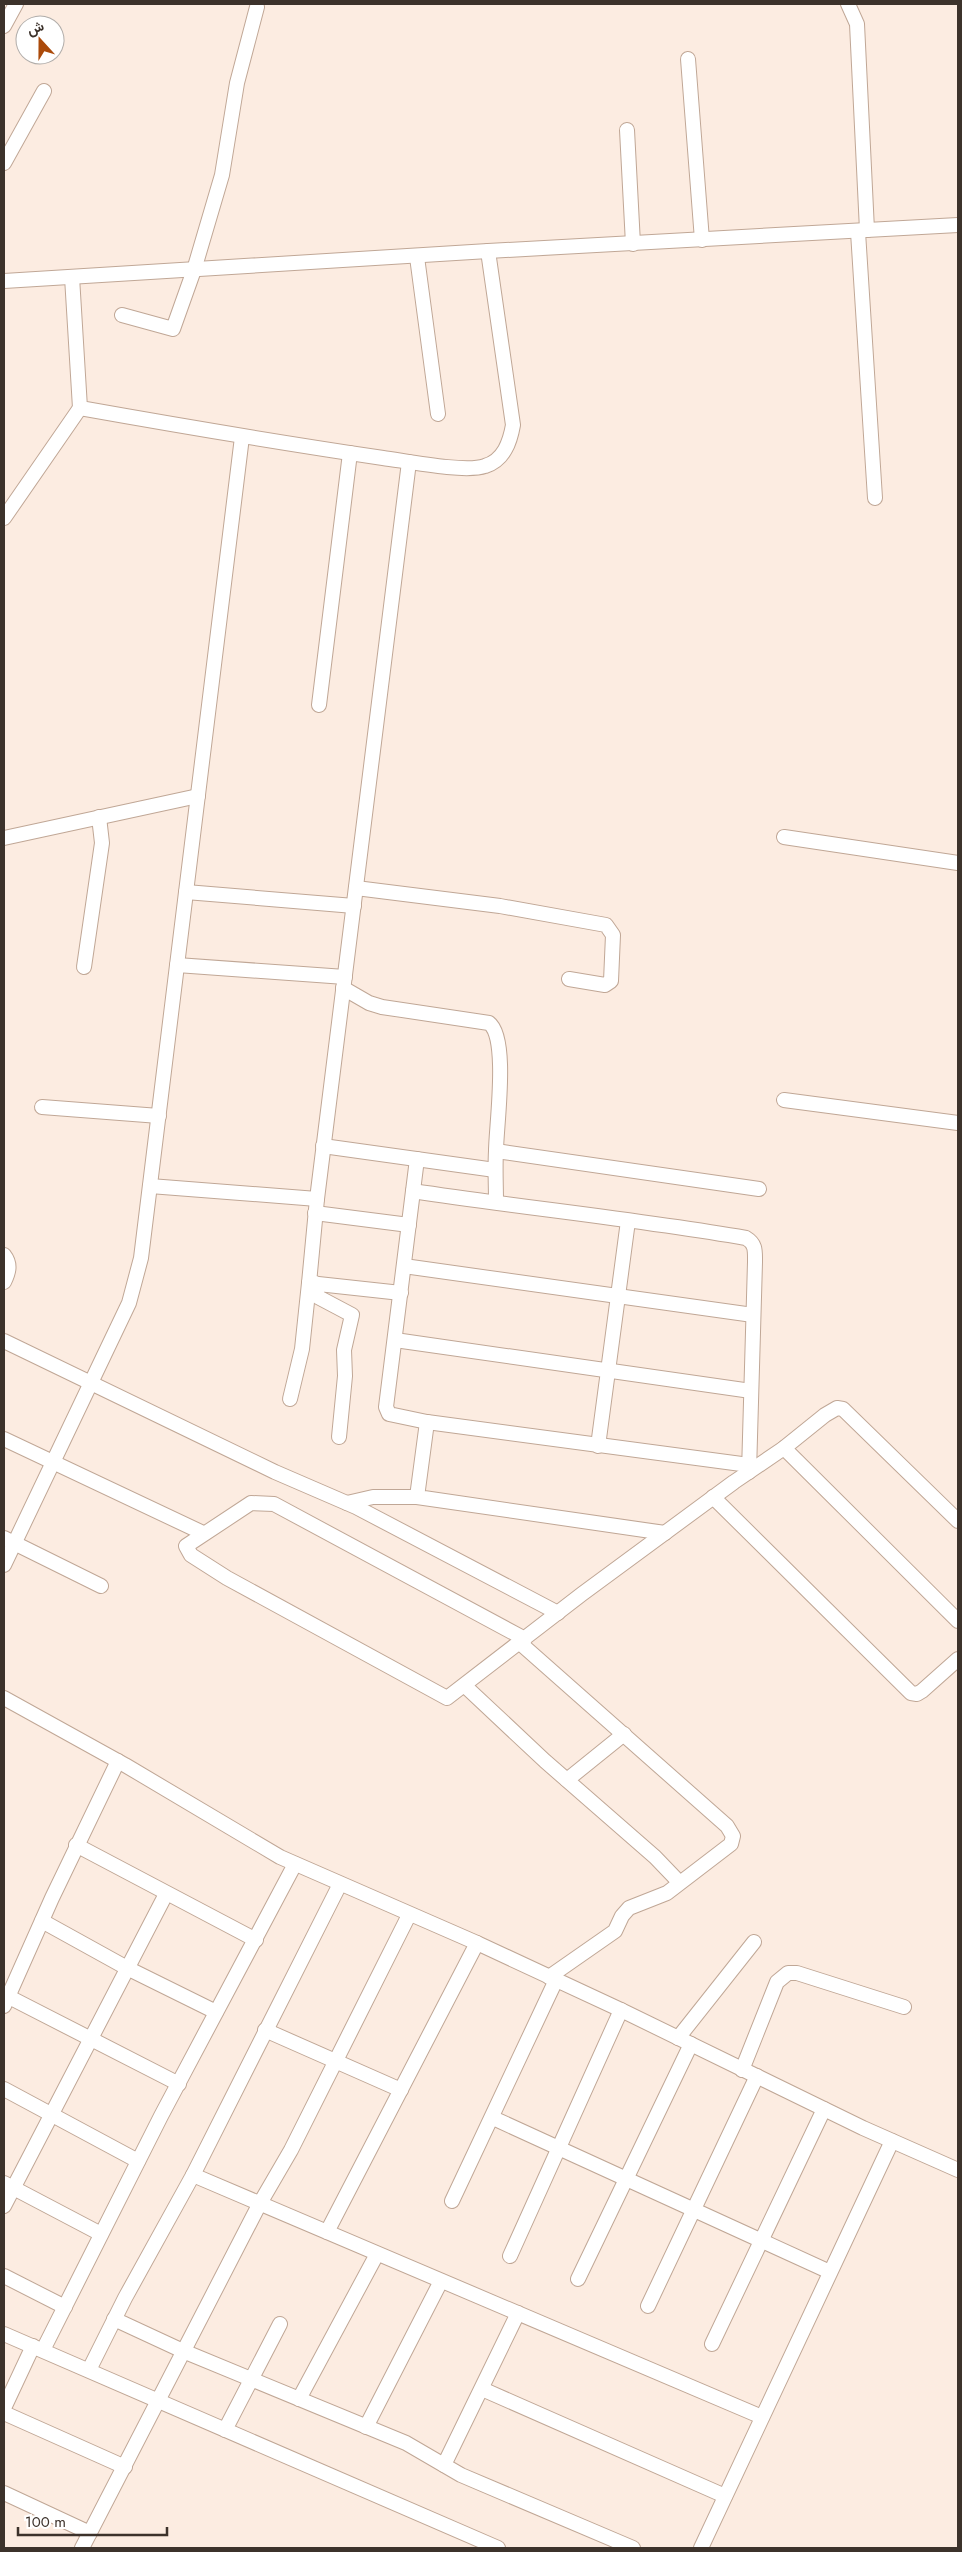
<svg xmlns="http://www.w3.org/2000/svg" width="962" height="2552" viewBox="0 0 962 2552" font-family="Jost,Vazirmatn,sans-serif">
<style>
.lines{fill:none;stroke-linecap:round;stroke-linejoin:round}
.minor-casing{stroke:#c0a796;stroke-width:16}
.minor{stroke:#fff;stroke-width:14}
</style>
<rect width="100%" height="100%" fill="#fcece1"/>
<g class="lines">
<!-- minor casing -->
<g class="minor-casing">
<g id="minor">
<polyline points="848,4 857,24 867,230"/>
<polyline points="4,26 16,4"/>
<polyline points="688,59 702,240"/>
<polyline points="627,130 633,244"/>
<polyline points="4,163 44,91"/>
<polyline points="858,232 875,498"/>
<polyline points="417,257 438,414"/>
<path d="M72,277l8,131c101,18 202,35 303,50 23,3 82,15 102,8 19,-6 25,-24 28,-41l-25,-174"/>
<polyline points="4,281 488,251 958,225"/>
<polyline points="122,315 173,329 194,270 222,175 237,83 257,7"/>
<polyline points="4,518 80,408"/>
<polyline points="319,705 350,453"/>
<polyline points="784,837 958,863"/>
<polyline points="4,838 198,796"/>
<polyline points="356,888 500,906 606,925 613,935 611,981 605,985 569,979"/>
<polyline points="186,892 354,906"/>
<polyline points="177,965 345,977"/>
<polyline points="84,967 102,843 99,817"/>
<path d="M343,988l26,15 13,4 107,16c20,15 7,104 7,128 -1,17 0,34 0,51"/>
<polyline points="784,1100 958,1123"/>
<polyline points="42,1107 159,1116"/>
<polyline points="323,1146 495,1170"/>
<polyline points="496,1151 759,1189"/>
<polyline points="417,1159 386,1407 389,1414 427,1422 749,1465"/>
<polyline points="150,1186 317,1199"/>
<path d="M413,1191c111,17 223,28 333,47 10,6 9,13 9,24l-6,210"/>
<polyline points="315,1213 409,1225"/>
<path d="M4,1255c7,9 5,17 0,27"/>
<polyline points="404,1266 753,1315"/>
<polyline points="315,1283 318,1297 352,1315 344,1350 345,1376 339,1437"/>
<polyline points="401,1293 309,1283 317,1199 409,462"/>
<polyline points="395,1340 751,1391"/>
<polyline points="4,1341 275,1472 356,1507 558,1613"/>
<polyline points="290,1399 302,1349 309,1283"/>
<polyline points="427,1422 417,1497 665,1533"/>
<polyline points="4,1439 203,1533"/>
<polyline points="598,1446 628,1221"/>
<polyline points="784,1448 958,1621"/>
<polyline points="713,1497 911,1693 917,1694 922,1691 958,1659"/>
<polyline points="347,1503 373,1497 417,1497"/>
<polyline points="4,1538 101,1586"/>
<polyline points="4,1565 129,1303 141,1258 242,437"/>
<polyline points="525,1639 274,1504 251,1503 186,1546 191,1555 227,1578 447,1698 582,1594 734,1482 784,1448 825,1415 837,1408 843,1409 958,1521"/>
<polyline points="520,1643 727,1826 733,1836 731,1844 667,1893 629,1908 622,1916 615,1931 549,1977"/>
<polyline points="465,1686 545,1761 655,1857 679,1882"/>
<polyline points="4,1698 125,1765 280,1857 477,1943 621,2010 863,2128 958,2170"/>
<polyline points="567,1780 624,1734"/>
<polyline points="76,1845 256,1940"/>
<polyline points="42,1921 127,1968 216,2012"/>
<polyline points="9,1997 179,2084"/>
<polyline points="4,2006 52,1898 118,1761"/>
<polyline points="265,2030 401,2090"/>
<polyline points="678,2038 754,1942"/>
<polyline points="742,2070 777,1982 788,1973 797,1973 904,2007"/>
<polyline points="4,2089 138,2161"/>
<polyline points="493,2118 830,2272"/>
<polyline points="193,2175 762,2417"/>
<polyline points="4,2183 101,2234"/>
<polyline points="452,2201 556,1980"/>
<polyline points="4,2206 166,1894"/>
<polyline points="327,2232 477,1943"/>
<polyline points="510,2256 621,2010"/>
<polyline points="4,2276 65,2307"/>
<polyline points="578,2279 691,2044"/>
<polyline points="648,2306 757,2076"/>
<polyline points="114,2319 183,2351 406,2443 461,2475 633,2548"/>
<polyline points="4,2334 498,2548"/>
<polyline points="712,2344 824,2109"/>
<polyline points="43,2350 161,2116 295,1864"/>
<polyline points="89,2370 125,2298 193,2175 340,1884"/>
<polyline points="482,2389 725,2496"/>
<polyline points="299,2399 377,2254"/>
<polyline points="4,2408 33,2346"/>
<polyline points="4,2413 125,2467"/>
<polyline points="366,2427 441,2281"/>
<polyline points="225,2430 280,2324"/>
<polyline points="444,2465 518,2313"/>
<polyline points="4,2493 90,2533"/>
<polyline points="82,2548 259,2205 291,2150 409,1915"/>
<polyline points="701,2548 892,2141"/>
</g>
</g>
<!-- minor -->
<use href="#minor" class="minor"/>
</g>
<!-- border -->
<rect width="962" height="2552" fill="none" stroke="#3c322b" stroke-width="10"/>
<!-- north arrow -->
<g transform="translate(40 40) rotate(339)"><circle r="24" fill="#ffffff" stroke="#b1adaa"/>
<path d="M0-4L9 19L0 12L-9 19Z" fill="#ab4a0a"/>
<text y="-8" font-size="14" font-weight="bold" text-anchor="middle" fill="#3c322b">ش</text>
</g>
<!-- scale -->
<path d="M18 2527v8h149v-8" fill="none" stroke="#3c322b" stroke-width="2.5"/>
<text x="25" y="2527" font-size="15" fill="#3c322b" stroke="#ffffff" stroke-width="4" paint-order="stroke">100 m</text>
</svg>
